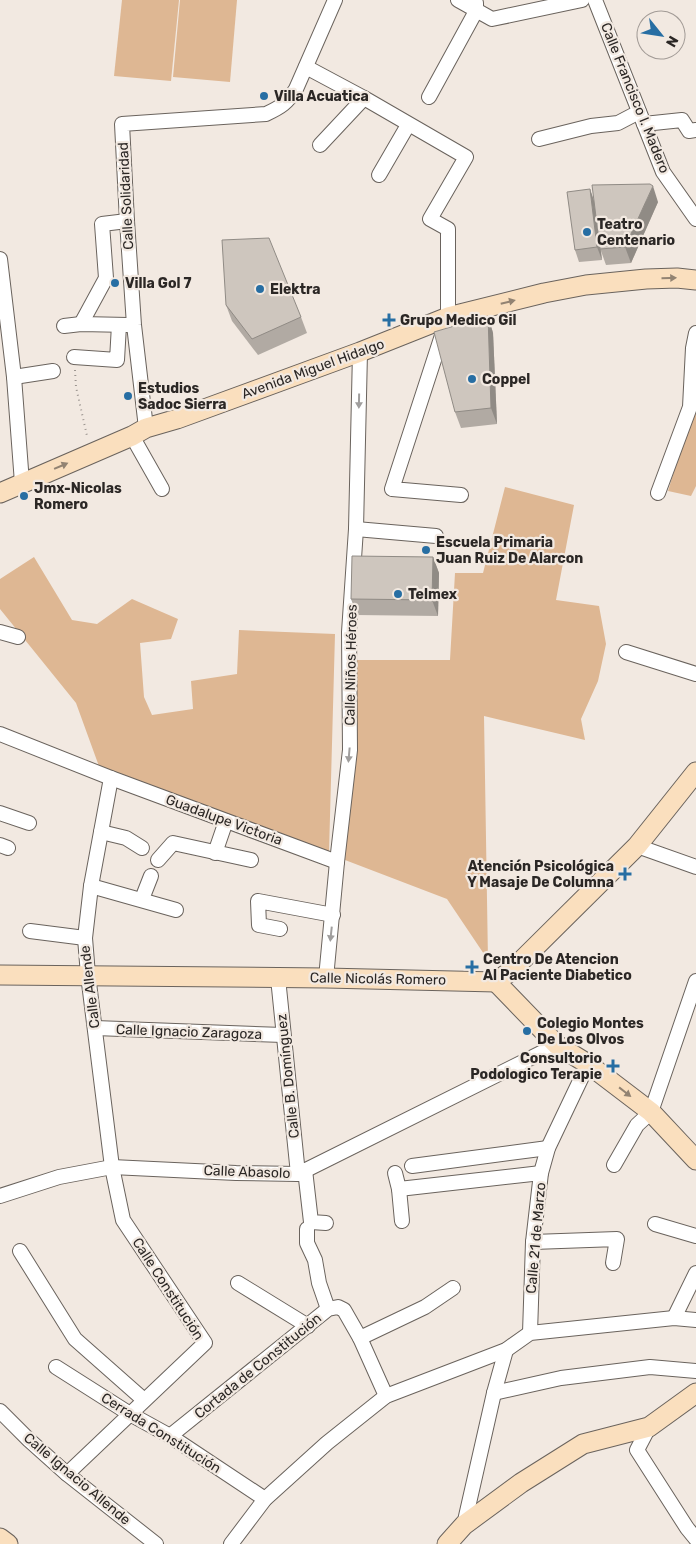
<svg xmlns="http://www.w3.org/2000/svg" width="696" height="1544" viewBox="0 0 696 1544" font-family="Rubik,sans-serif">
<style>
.green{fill:#deb793}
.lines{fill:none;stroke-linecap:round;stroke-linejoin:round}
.street-casing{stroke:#6a635d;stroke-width:16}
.secondary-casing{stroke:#6a635d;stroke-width:21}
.path{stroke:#9c9590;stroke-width:2;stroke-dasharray:1 4;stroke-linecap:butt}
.street{stroke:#fff;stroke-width:14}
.secondary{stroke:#fadfbe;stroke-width:19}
.wall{fill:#b1aaa3}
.shaded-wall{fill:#908b85}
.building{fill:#cec6be;stroke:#908b85}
.oneway{fill:#928372}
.oneway2{fill:#a09e9d}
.poi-dot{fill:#276ea3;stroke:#f2e9e1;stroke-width:2}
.labels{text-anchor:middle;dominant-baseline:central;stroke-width:4.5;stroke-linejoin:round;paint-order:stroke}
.poi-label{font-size:14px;font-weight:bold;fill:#2b2725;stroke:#f2e9e1;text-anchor:start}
.street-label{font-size:14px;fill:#2b2725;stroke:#f2e9e1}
</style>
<rect width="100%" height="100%" fill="#f2e9e1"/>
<!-- green -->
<g class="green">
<polygon points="122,0 179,0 171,81 114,76"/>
<polygon points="180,0 237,0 230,82 173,77"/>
<polygon points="696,400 696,486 691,496 668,491"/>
<polygon points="505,487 574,505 556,600 599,606 606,644 598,681 581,719 585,740 484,716 488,960 447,899 345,860 355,660 450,660 455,573 483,573"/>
<polygon points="34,557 72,620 97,624 132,599 178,619 171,639 140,643 144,697 152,715 193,709 191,681 237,674 239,630 335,634 329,853 100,769 76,703 0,609 0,579"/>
</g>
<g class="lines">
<!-- street casing -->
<g class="street-casing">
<g id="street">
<polyline points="458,0 492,19 582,0"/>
<polyline points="595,0 663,172 696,219"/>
<polyline points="306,67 364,98 466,157 430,219 448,229 448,317 392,489 461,495"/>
<polyline points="429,97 476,11 476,3"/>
<polyline points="644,124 682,120 689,131 696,130"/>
<polyline points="539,139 591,126 618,123 639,112"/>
<polyline points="320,145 364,98"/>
<polyline points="379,175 408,125"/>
<polyline points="0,259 14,377 22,483"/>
<polyline points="81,324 106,278 102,224 127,221"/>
<polyline points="64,326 81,324 128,325"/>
<polyline points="74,357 117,360 119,325"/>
<polyline points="14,377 53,371"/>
<path d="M146,428l-12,-103 -7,-104 -5,-97 144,-10c15,-7 21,-11 30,-25l39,-89"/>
<polyline points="132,436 162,489"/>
<polyline points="658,493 690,407 693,348 696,333"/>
<polyline points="356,529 436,536"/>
<polyline points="0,632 18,637"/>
<polyline points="626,652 696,674"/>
<polyline points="0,734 111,778 337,862"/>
<polyline points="0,813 29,823"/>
<polyline points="101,832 126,838 142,848"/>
<polyline points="0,845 8,848"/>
<polyline points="637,846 696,867"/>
<polyline points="215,853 226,821"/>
<polyline points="158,860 173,843 251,860"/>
<polyline points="91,886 176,910"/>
<polyline points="142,899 151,876"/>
<polyline points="280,929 259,925 258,901 333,915"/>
<polyline points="30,931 85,938"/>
<polyline points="278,978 298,1174"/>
<polyline points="326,978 337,862 350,750 349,632 356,529 360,352"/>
<polyline points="95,1028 283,1035"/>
<polyline points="614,1165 637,1125 651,1112 696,981"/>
<polyline points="412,1166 548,1148"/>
<polyline points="305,1170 311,1222 326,1223"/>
<polyline points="395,1173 399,1189 402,1221"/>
<polyline points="399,1189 541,1173"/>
<polyline points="0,1196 59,1177 112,1167 236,1173 298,1174 557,1045"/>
<polyline points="655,1224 696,1236"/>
<polyline points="307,1229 307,1243 315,1260 319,1283 328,1309"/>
<polyline points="533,1242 617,1239 613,1263"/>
<polyline points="20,1251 75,1339 144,1400"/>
<polyline points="238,1283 308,1326"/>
<polyline points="674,1318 696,1273"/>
<polyline points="530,1333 533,1242 541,1173 548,1148 588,1064"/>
<polyline points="360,1338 425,1307 453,1288"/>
<polyline points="56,1367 130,1414 170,1436 265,1499"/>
<polyline points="494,1393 561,1378 650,1367 696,1371"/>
<polyline points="0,1411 29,1440 67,1474 156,1544"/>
<polyline points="649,1427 637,1450 687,1528 696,1539"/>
<polyline points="170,1436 328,1309 338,1307 344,1310 360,1338 386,1396"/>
<polyline points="67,1474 205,1343 123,1220 112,1167 88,975 85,938 91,886 111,778"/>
<polyline points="464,1525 494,1393 506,1350"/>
<polyline points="231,1544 265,1499 327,1443 386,1396 506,1350 530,1333 674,1318 696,1320"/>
</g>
</g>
<!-- secondary casing -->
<g class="secondary-casing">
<g id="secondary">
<polyline points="0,493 132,436 146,428 177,419 360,352 448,317 544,293 586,285 646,279 677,278 696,280"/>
<polyline points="0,975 326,978 496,982 512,970 637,846 696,772"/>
<polyline points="496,982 557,1045 588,1064 651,1112 696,1160"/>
<polyline points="0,1538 8,1544"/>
<polyline points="447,1544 464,1525 521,1483 583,1444 649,1427 696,1393"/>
</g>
</g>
<!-- path -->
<polyline class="path" points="75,370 76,387 87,436"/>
<!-- street -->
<use href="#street" class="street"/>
<!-- secondary -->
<use href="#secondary" class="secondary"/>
</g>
<!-- wall -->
<g class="wall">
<polygon points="590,189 594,201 658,202 631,263 606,265 601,251 602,260 579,262 575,250"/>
<polygon points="226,305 301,317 307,333 258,355 232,321"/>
<polygon points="488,316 493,333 497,424 461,428 455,412"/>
<polygon points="433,557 439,573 438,616 357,615 351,599"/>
</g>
<!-- shaded-wall -->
<g class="shaded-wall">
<polygon points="653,186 658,202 631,263 625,247"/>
<polygon points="590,189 594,201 602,260 597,247"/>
<polygon points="488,316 493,333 497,424 491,408"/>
<polygon points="433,557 439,573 438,616 432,600"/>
</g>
<!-- building -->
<g class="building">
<polygon points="650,184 653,186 625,247 600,249 592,185"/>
<polygon points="590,189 597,247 575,250 567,192"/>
<polygon points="269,238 301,317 252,339 226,305 222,240"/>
<polygon points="488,316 491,408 455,412 434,332"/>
<polygon points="352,556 433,557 432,600 351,599"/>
</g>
<!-- one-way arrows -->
<defs><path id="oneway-solid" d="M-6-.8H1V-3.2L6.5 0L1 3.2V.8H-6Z" transform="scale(1.25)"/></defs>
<g class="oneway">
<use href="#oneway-solid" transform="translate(669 278) rotate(-2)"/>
<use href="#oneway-solid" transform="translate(508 302) rotate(-14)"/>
<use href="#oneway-solid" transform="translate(61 466) rotate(-23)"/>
<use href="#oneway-solid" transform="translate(625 1092) rotate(38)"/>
</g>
<g class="oneway2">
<use href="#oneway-solid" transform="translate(359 401) rotate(91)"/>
<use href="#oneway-solid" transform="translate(349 755) rotate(95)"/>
<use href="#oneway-solid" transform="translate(331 934) rotate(96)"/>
</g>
<!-- markers -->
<g class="poi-dot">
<circle cx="264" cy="96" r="5"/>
<circle cx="587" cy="232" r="5"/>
<circle cx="115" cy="283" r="5"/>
<circle cx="260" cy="289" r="5"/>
<path d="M386.5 312.5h5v5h5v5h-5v5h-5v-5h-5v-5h5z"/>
<circle cx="472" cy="379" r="5"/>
<circle cx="128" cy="396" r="5"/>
<circle cx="24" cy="496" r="5"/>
<circle cx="426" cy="550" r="5"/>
<circle cx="398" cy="594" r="5"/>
<path d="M622.5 866.5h5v5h5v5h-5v5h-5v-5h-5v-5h5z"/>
<path d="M469.5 959.5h5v5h5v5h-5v5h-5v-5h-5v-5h5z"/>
<circle cx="527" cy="1031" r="5"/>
<path d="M610.5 1058.5h5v5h5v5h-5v5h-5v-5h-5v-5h5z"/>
</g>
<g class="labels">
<!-- poi labels -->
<g class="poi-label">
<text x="274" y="96">Villa Acuatica</text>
<text x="597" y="224">Teatro<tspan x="597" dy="16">Centenario</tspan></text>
<text x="125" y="283">Villa Gol 7</text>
<text x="270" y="289">Elektra</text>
<text x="400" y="320">Grupo Medico Gil</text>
<text x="482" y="379">Coppel</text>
<text x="138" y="388">Estudios<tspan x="138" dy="16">Sadoc Sierra</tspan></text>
<text x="34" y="488">Jmx-Nicolas<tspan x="34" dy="16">Romero</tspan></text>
<text x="436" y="542">Escuela Primaria<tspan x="436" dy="16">Juan Ruiz De Alarcon</tspan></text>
<text x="408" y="594">Telmex</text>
<text x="614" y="866" text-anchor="end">Atención Psicológica<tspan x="614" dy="16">Y Masaje De Columna</tspan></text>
<text x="483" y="959">Centro De Atencion<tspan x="483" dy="16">Al Paciente Diabetico</tspan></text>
<text x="537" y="1023">Colegio Montes<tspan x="537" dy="16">De Los Olvos</tspan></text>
<text x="602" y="1058" text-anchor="end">Consultorio<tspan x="602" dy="16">Podologico Terapie</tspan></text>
</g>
<!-- street labels -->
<g class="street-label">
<text transform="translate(635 98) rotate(68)">Calle Francisco I. Madero</text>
<text transform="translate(126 196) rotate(-93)">Calle Solidaridad</text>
<text transform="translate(313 369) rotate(-20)">Avenida Miguel Hidalgo</text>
<text transform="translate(351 665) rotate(-89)">Calle Niños Héroes</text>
<text transform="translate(224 820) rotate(20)">Guadalupe Victoria</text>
<text transform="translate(378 979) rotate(1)">Calle Nicolás Romero</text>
<text transform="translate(90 987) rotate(-97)">Calle Allende</text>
<text transform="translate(189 1032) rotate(2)">Calle Ignacio Zaragoza</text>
<text transform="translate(288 1076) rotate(-96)">Calle B. Domínguez</text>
<text transform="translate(247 1172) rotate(2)">Calle Abasolo</text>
<text transform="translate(536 1238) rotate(-85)">Calle 21 de Marzo</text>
<text transform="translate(168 1289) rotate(57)">Calle Constitución</text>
<text transform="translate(258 1366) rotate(-39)">Cortada de Constitución</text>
<text transform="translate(161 1433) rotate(32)">Cerrada Constitución</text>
<text transform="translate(77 1479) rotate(40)">Calle Ignacio Allende</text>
</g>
</g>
<!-- north arrow -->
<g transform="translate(661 35) rotate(120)"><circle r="24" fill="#f2e9e1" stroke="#a29b96"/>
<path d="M0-4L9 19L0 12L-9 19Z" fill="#276ea3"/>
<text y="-8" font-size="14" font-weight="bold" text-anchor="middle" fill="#2b2725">N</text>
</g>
</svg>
